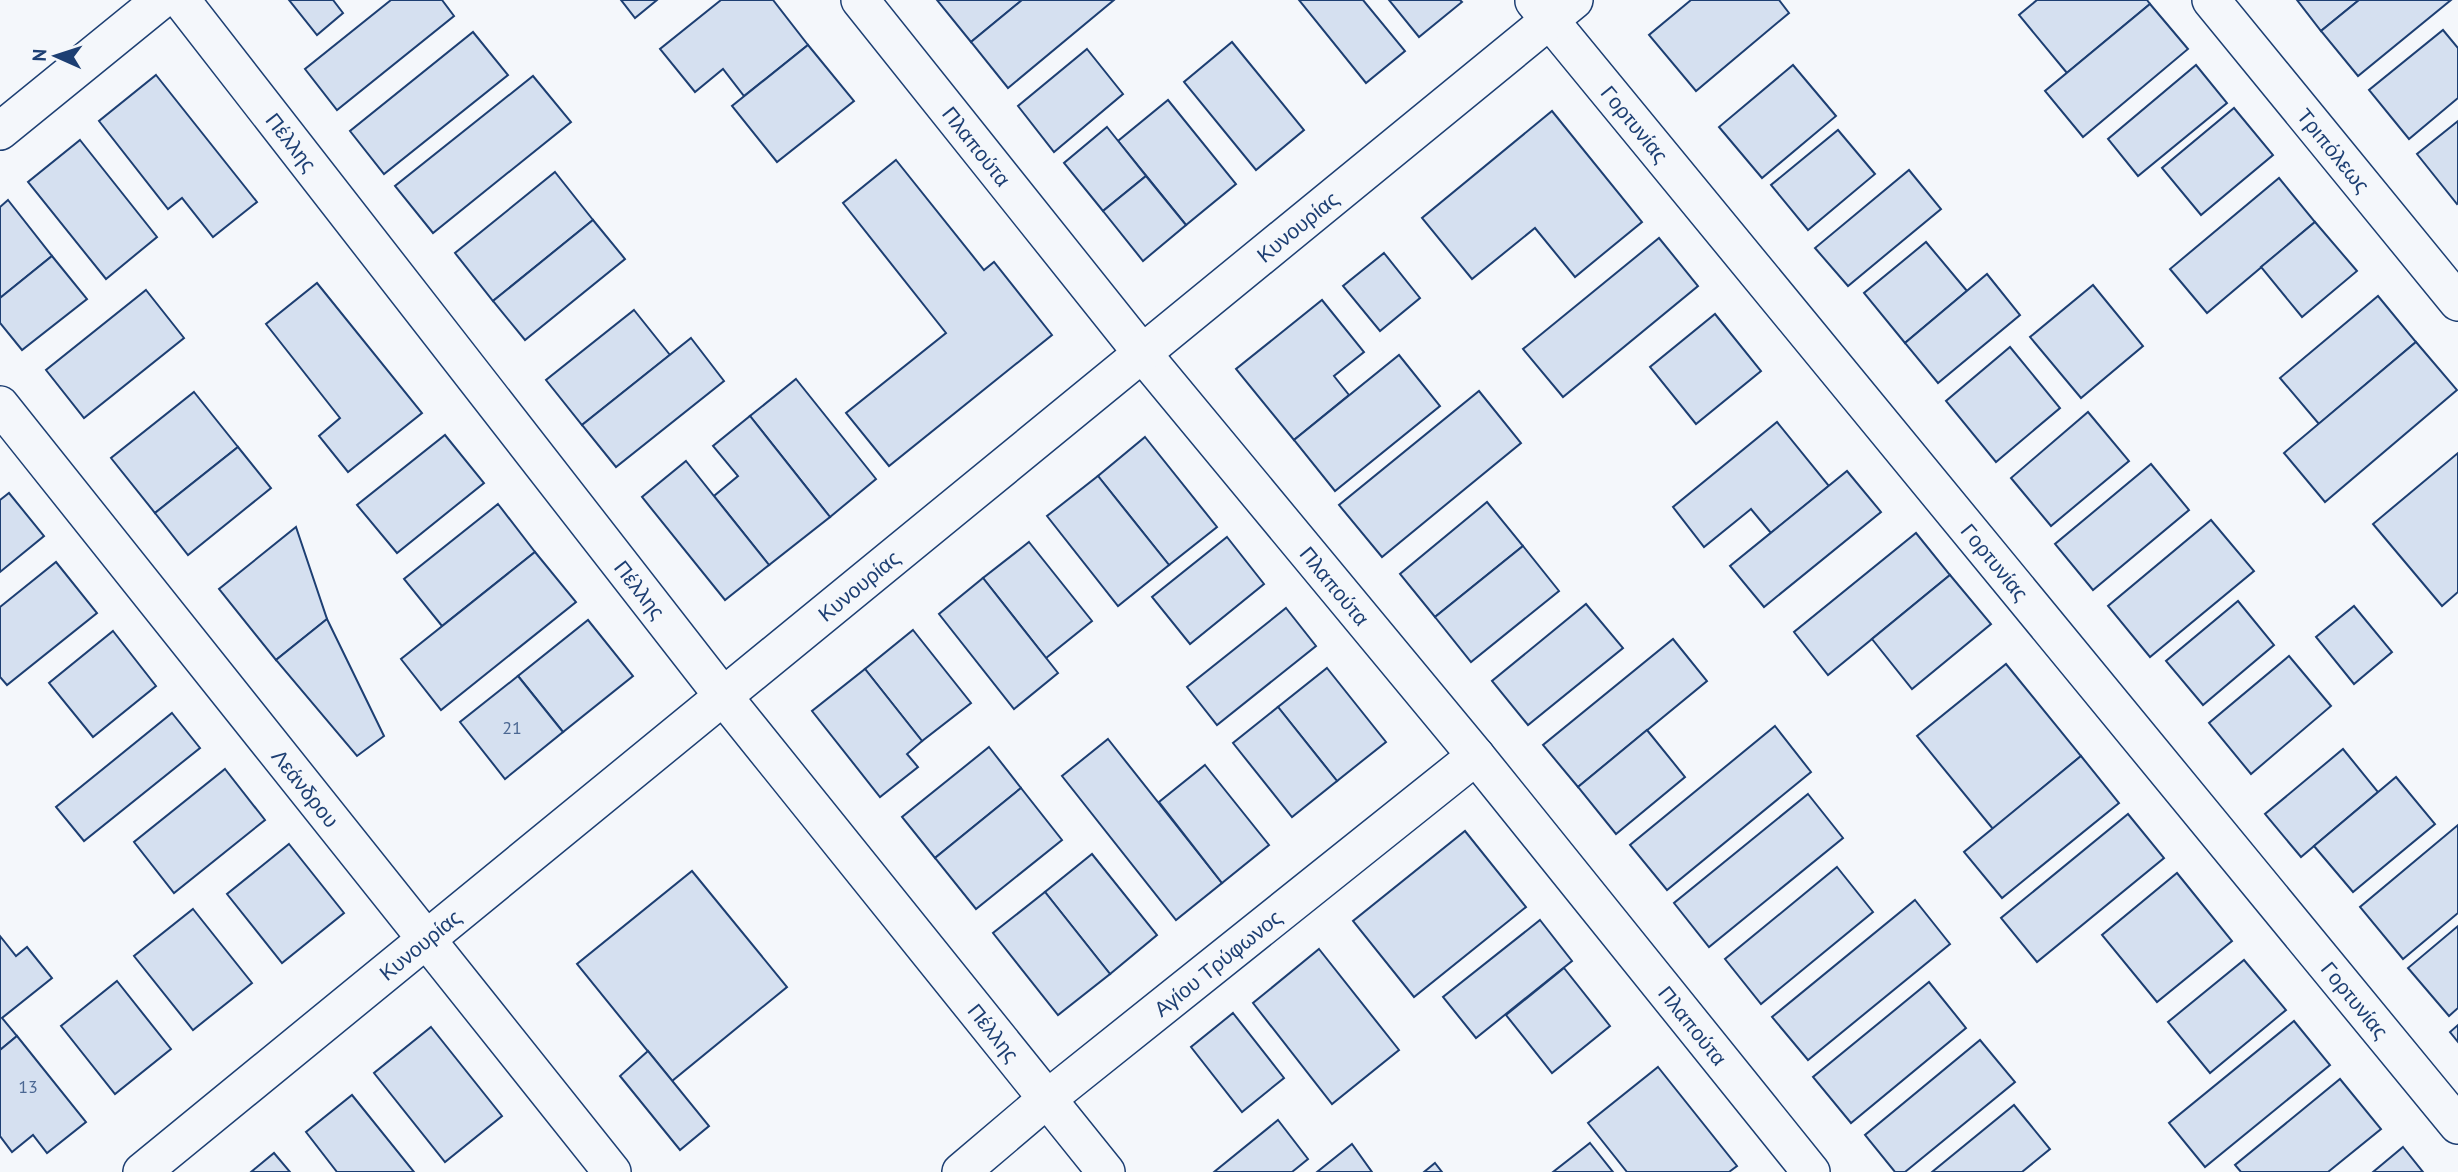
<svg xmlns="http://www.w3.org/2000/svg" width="2458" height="1172" viewBox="0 0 2458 1172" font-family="'PT Sans',sans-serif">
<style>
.building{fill:#d5e0f0;stroke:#1d3f73;stroke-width:2}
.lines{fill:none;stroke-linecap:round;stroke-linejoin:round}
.minor-casing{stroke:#1d3f73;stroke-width:40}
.minor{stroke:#f4f7fb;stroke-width:37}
.labels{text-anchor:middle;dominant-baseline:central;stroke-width:5;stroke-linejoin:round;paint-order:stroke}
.number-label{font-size:18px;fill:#4b6792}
.street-label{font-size:21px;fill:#1d3f73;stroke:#f4f7fb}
</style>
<rect width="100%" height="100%" fill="#f4f7fb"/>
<!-- building -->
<g class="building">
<polygon points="289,0 333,0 343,13 317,35"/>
<polygon points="391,0 442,0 454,16 337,110 305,69"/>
<polygon points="621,0 657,0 635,18"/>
<polygon points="721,0 773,0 808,45 744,96 723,69 695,92 660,49"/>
<polygon points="937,0 1022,0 971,42"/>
<polygon points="1022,0 1114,0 1008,88 971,42"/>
<polygon points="1299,0 1363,0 1405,51 1366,83"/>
<polygon points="1389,0 1460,0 1462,2 1419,37"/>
<polygon points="1691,0 1779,0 1789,13 1696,91 1649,35"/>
<polygon points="2037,0 2147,0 2150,4 2067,73 2019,15"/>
<polygon points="2297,0 2359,0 2321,31"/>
<polygon points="2359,0 2451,0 2358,76 2321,31"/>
<polygon points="2150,4 2188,49 2083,137 2045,91"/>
<polygon points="2443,30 2458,48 2458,98 2409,139 2369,90"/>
<polygon points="473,32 508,75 384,174 350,131"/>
<polygon points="1232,42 1304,130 1256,170 1184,82"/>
<polygon points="808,45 854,101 777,162 732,106"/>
<polygon points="1087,49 1123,94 1054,152 1018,106"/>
<polygon points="1793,65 1836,116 1762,178 1719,127"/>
<polygon points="2196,65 2227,103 2138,176 2108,139"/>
<polygon points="156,75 257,202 213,237 182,198 168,209 99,121"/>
<polygon points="533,76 571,122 433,233 395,186"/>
<polygon points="1168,100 1236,184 1186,225 1118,141"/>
<polygon points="2234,108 2273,155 2201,215 2162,168"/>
<polygon points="1552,111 1642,222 1575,277 1535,228 1472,279 1422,218"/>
<polygon points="2458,121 2458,203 2457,204 2417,154"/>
<polygon points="1107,127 1146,176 1103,211 1064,163"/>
<polygon points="1838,130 1875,174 1808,230 1771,185"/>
<polygon points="80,140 157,237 106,279 28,182"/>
<polygon points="896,160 984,270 994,262 1052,335 889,466 846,413 946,333 843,203"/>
<polygon points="1909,170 1941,209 1848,286 1815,248"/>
<polygon points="555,172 593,220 493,301 455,253"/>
<polygon points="1146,176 1186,225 1143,261 1103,211"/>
<polygon points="2279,178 2315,222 2207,313 2170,269"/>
<polygon points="8,200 52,256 0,298 0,207"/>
<polygon points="593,220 625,259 525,340 493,301"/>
<polygon points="2315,222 2357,271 2302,317 2261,267"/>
<polygon points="1659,238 1698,286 1563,397 1523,349"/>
<polygon points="1926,242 1967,291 1905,343 1864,293"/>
<polygon points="1384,253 1420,298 1380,331 1343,286"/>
<polygon points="52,256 87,299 22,350 0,323 0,298"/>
<polygon points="1987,274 2020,315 1938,383 1905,343"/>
<polygon points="317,283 422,413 348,472 319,436 340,418 266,324"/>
<polygon points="2093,285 2143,346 2081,398 2030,337"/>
<polygon points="146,290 184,338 84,418 46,370"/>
<polygon points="2378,296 2416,342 2319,424 2280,378"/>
<polygon points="1322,300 1364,352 1334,376 1349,395 1294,440 1236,369"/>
<polygon points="634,310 670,355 582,425 546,380"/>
<polygon points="1715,314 1761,371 1696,424 1650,367"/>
<polygon points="691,338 724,381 616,467 582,425"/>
<polygon points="2416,342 2457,390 2325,502 2284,453"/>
<polygon points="2010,347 2060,408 1996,462 1946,401"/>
<polygon points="1399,355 1440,406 1335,491 1294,440"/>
<polygon points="796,379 876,479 830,517 750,416"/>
<polygon points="1479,391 1521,443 1382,557 1339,505"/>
<polygon points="194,392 238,447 155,513 111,458"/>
<polygon points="2088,412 2129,461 2051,526 2011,478"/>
<polygon points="750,416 830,517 769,565 714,496 738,476 713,446"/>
<polygon points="1777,422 1829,486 1771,533 1751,509 1704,547 1673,507"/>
<polygon points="445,435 484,483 397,553 357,505"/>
<polygon points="1145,437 1217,527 1169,565 1098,476"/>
<polygon points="238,447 271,488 188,555 155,513"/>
<polygon points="2458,453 2458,592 2442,606 2373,524"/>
<polygon points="686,461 769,565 725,600 642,497"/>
<polygon points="2151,464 2189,510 2093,590 2055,544"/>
<polygon points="1847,471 1881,512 1764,607 1730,566"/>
<polygon points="1098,476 1169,565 1118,606 1047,516"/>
<polygon points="9,493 44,536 0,572 0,500"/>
<polygon points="1487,502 1523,546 1435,617 1400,574"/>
<polygon points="498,504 535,552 442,626 404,579"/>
<polygon points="2211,520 2254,571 2150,657 2108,606"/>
<polygon points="296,527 327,619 276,660 219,589"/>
<polygon points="1916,533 1950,575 1828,675 1794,632"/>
<polygon points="1227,537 1264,584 1190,644 1152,597"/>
<polygon points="1029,542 1092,621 1046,658 983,578"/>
<polygon points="1523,546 1559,591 1471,662 1435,617"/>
<polygon points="535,552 576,602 441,710 401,659"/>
<polygon points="56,562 97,613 7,685 0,677 0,607"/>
<polygon points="1950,575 1991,624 1912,689 1872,639"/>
<polygon points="983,578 1058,673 1014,709 939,614"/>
<polygon points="2238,601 2274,645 2203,705 2166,661"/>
<polygon points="1586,604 1623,648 1528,725 1492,681"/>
<polygon points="2354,606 2392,652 2354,684 2316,637"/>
<polygon points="1286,608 1316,646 1217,725 1187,687"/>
<polygon points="327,619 384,736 357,756 276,660"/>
<polygon points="588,620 633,676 563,732 518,676"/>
<polygon points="913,630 971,703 922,741 865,669"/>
<polygon points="113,631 156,686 93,737 49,683"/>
<polygon points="1673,639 1707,681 1578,787 1543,745"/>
<polygon points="2289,656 2331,706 2251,774 2209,723"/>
<polygon points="2006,664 2081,756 1993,829 1917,736"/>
<polygon points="1327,668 1386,742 1337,781 1278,707"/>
<polygon points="865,669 922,741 907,754 918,767 880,797 812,711"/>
<polygon points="518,676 563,732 505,779 460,722"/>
<polygon points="1278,707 1337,781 1292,817 1233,743"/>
<polygon points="172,713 200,748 84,841 56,807"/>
<polygon points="1775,726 1811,772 1667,890 1630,845"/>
<polygon points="1647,730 1685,777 1616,834 1578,787"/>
<polygon points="1108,739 1222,883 1176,920 1062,776"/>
<polygon points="989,747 1021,788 935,858 902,817"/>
<polygon points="2343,749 2378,792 2301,857 2265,814"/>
<polygon points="2081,756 2119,803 2002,898 1964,852"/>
<polygon points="1205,765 1269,845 1222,883 1159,802"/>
<polygon points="225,769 265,820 174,893 134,842"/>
<polygon points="2396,777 2435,824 2353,892 2314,846"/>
<polygon points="1021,788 1062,840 976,909 935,858"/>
<polygon points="1808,794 1843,838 1709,947 1674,903"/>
<polygon points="2128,814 2164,858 2037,962 2001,918"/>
<polygon points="2458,825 2458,913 2403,959 2360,907"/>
<polygon points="1465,831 1526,907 1414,997 1353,921"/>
<polygon points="289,844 344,913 282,963 227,894"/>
<polygon points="1092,854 1157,935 1110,974 1045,892"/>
<polygon points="1837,867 1873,912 1761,1004 1725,959"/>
<polygon points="692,871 787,987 672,1081 577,964"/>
<polygon points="2177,873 2232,941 2157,1002 2102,935"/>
<polygon points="1045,892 1110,974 1058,1015 993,933"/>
<polygon points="1915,900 1950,944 1808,1060 1772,1017"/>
<polygon points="193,909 252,983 193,1030 134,956"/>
<polygon points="1540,920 1572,961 1476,1038 1443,997"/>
<polygon points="2458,926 2458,1008 2449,1016 2408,968"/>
<polygon points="0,936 16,956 27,947 52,978 2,1018 17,1036 0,1050"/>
<polygon points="1319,949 1399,1050 1332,1104 1253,1003"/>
<polygon points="2244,960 2286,1010 2210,1073 2168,1022"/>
<polygon points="1564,968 1610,1026 1552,1073 1506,1015"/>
<polygon points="117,981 171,1049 115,1094 61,1026"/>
<polygon points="1929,982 1966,1028 1851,1123 1813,1077"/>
<polygon points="1233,1013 1284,1078 1242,1112 1191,1047"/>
<polygon points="2294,1021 2330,1065 2205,1167 2169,1123"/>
<polygon points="2458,1025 2458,1042 2450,1032"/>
<polygon points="431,1027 502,1116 445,1162 374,1073"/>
<polygon points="17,1036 86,1122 47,1153 33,1135 12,1152 0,1136 0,1050"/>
<polygon points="1980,1040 2015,1082 1905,1172 1895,1172 1865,1135"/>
<polygon points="648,1051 709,1126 680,1150 620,1076"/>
<polygon points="1658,1067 1737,1166 1729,1172 1627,1172 1588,1123"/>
<polygon points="2340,1079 2381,1129 2328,1172 2241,1172 2235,1165"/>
<polygon points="352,1095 414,1172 337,1172 306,1132"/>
<polygon points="2014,1105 2050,1149 2022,1172 1932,1172"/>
<polygon points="1278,1120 1308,1159 1292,1172 1214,1172"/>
<polygon points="1590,1143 1613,1172 1553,1172"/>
<polygon points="1352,1144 1372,1172 1317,1172"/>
<polygon points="2403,1147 2423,1172 2373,1172"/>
<polygon points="274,1153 290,1172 251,1172"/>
<polygon points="1435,1163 1442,1172 1424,1172"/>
</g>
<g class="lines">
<!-- minor casing -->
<g class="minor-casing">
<g id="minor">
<path id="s1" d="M181,0l542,696 383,476"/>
<path id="s2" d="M860,0l282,353 334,403 335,416"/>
<path id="s3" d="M2211,0l247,302"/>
<path id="s4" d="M1534,1l924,1124"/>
<polyline points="0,131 161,0"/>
<path id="s5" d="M0,405l612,767"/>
<path id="s6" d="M142,1172l1432,-1172"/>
<path id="s7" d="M961,1172l86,-73 429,-343"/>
</g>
</g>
<!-- minor -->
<use href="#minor" class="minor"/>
</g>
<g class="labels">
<!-- number labels -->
<g class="number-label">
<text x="512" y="727">21</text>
<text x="28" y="1086">13</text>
</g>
<!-- street labels -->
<g class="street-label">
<text stroke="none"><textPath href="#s4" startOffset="159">Γορτυνίας</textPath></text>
<text stroke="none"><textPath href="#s1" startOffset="180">Πέλλης</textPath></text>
<text stroke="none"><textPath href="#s2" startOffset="187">Πλαπούτα</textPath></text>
<text stroke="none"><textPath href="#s3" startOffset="194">Τριπόλεως</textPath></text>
<text stroke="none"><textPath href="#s6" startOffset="1493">Κυνουρίας</textPath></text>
<text stroke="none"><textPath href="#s4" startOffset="726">Γορτυνίας</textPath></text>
<text stroke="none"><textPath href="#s6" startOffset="926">Κυνουρίας</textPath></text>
<text stroke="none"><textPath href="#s2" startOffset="754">Πλαπούτα</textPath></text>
<text stroke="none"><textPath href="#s1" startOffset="747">Πέλλης</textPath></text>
<text stroke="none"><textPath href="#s5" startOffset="490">Λεάνδρου</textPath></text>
<text stroke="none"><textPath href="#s6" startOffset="359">Κυνουρίας</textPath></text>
<text stroke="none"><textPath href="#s7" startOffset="331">Αγίου Τρύφωνος</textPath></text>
<text stroke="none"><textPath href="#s4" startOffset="1293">Γορτυνίας</textPath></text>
<text stroke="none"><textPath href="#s2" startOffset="1321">Πλαπούτα</textPath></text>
<text stroke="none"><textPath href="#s1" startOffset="1314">Πέλλης</textPath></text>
</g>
</g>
<!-- north arrow -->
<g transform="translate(56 56) rotate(273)" stroke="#f4f7fb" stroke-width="5" paint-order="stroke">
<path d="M0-5L12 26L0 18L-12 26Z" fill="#1d3f73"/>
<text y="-10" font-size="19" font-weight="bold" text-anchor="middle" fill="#1d3f73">N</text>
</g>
</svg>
